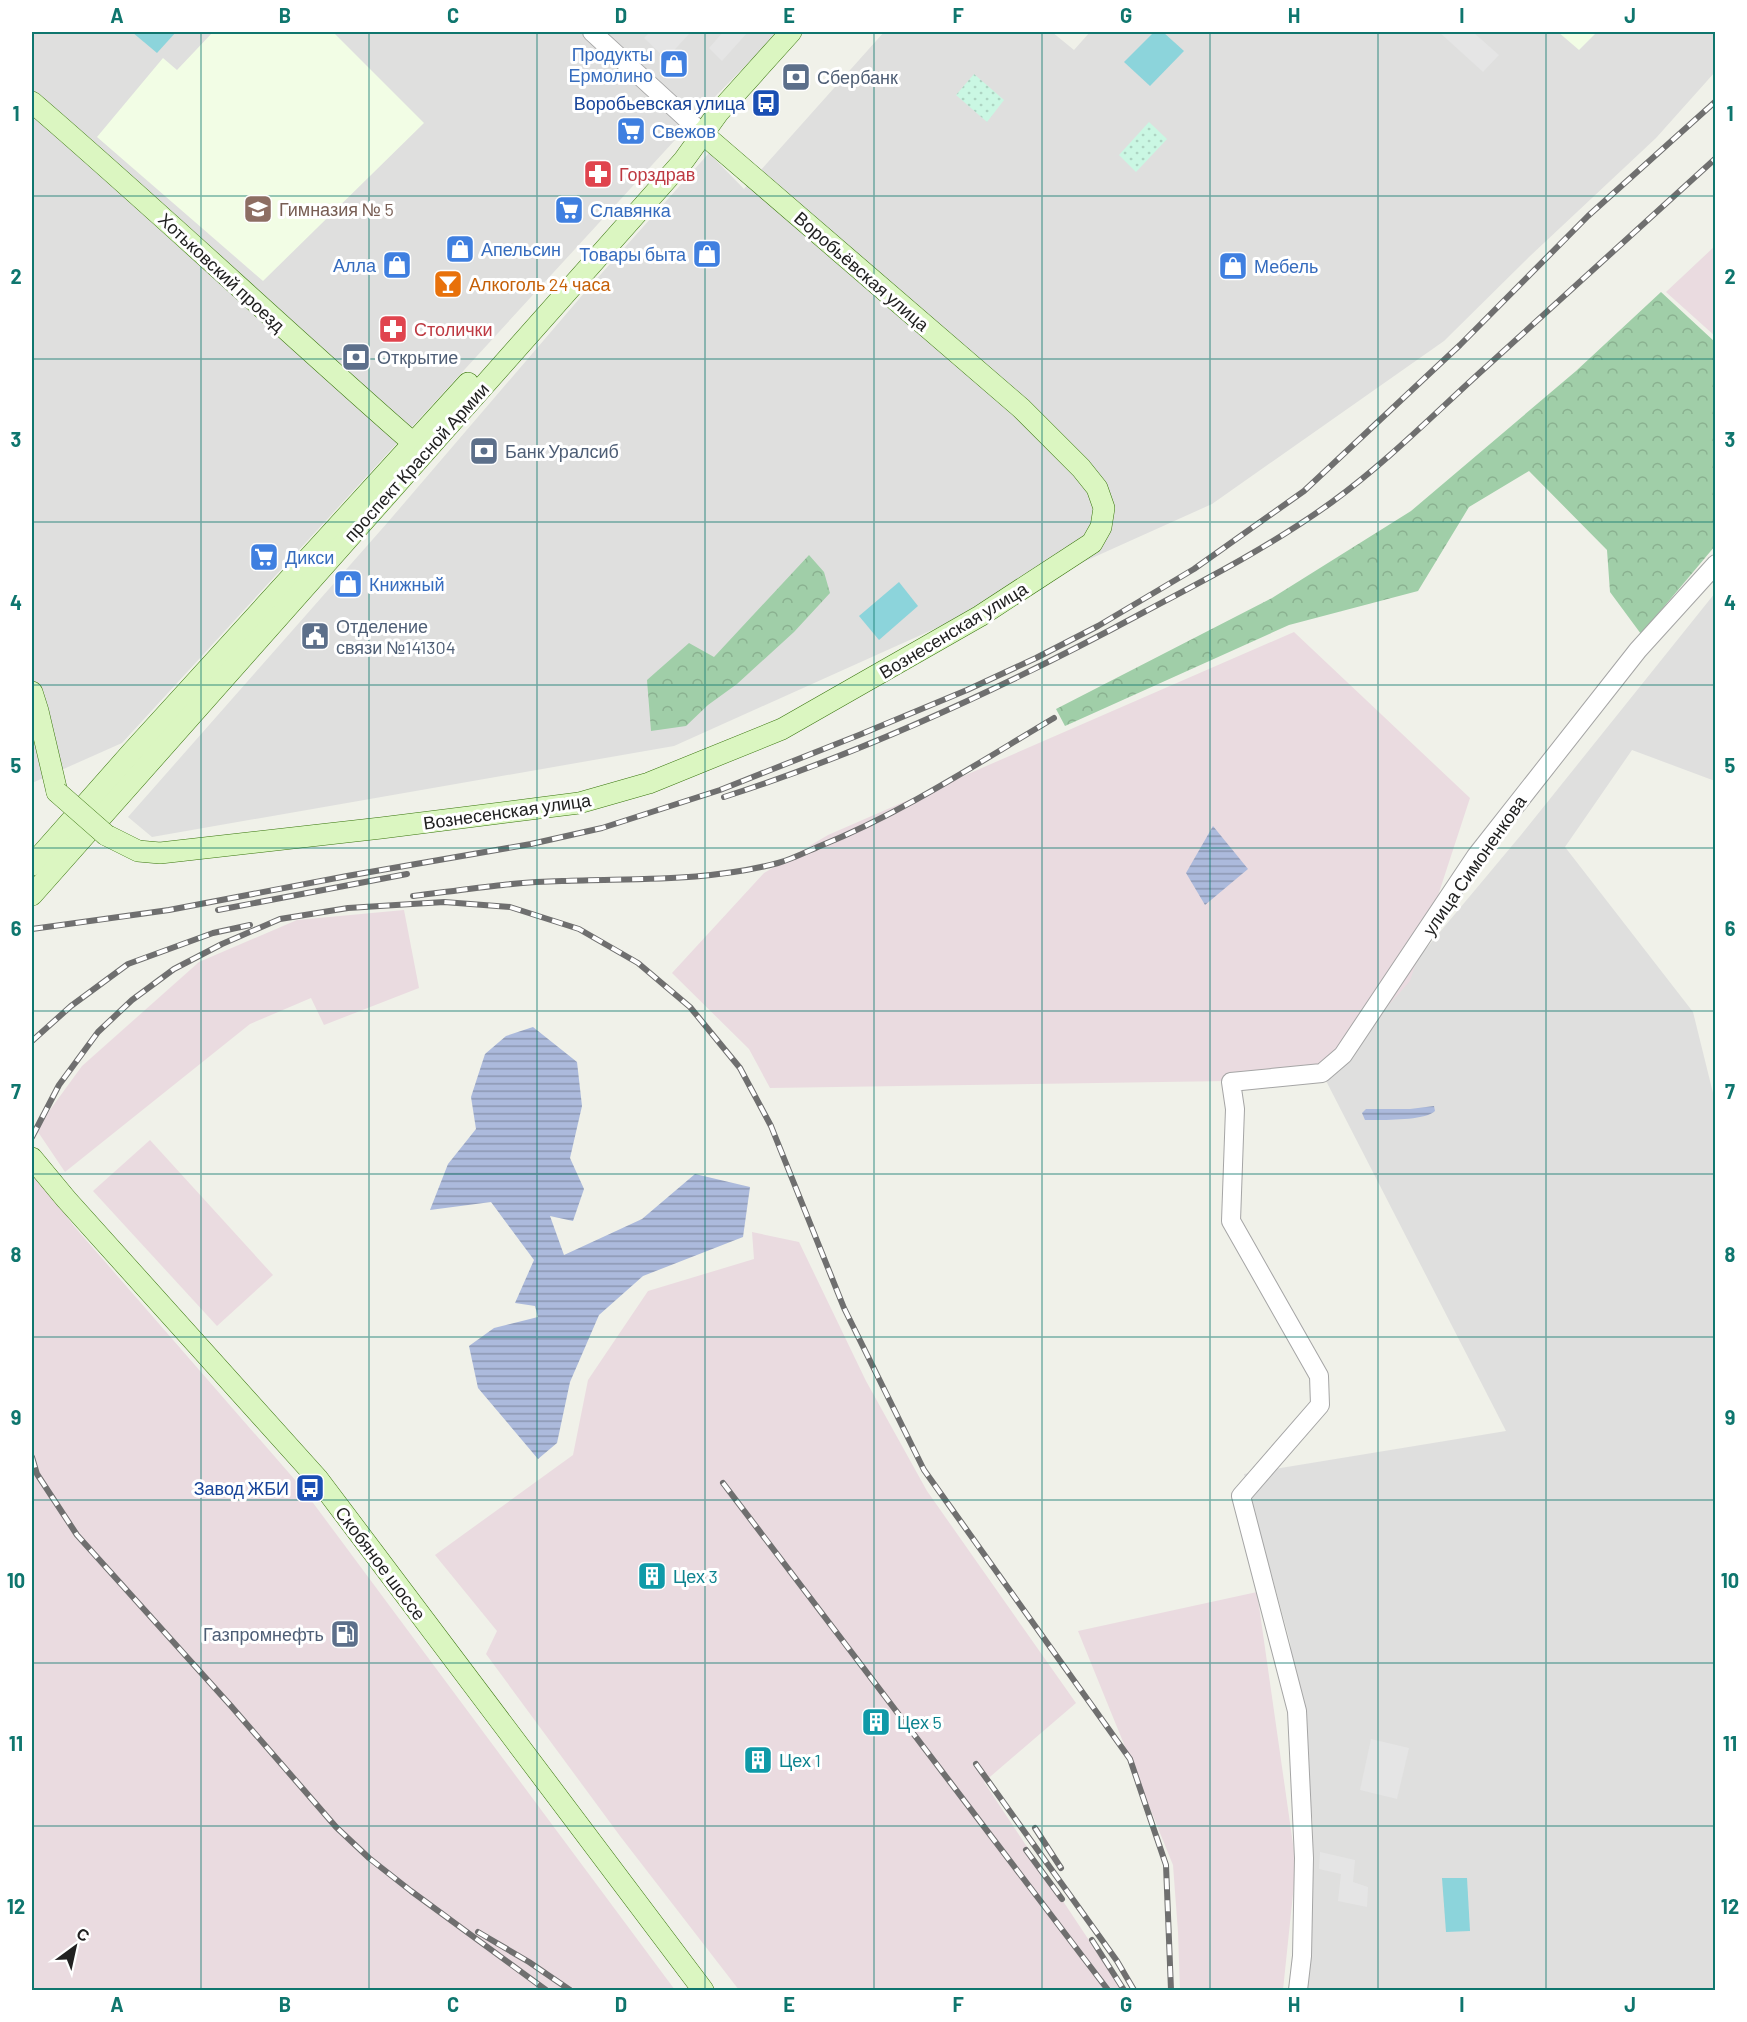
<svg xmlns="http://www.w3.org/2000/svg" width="1747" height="2022" viewBox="0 0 1747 2022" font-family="Barlow,sans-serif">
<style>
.residential{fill:#dfdfde}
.industrial{fill:#eadbe0}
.education{fill:#f2fde5}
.forest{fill:url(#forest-crowns)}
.park{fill:url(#park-dots)}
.pitch{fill:#8cd4db}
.parking{fill:#e5e5e5}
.water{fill:url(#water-rules)}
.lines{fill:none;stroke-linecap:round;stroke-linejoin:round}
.tertiary-casing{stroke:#a5a5a5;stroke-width:20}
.secondary-casing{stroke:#38750c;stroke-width:22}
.tertiary{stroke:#fff;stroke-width:18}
.secondary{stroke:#dbf6c1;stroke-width:21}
.rail-casing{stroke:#6f6f6f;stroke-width:6}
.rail{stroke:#fff;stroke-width:4;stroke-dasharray:11;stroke-linecap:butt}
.secondary-bridge-casing{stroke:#38750c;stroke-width:22;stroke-linecap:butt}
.secondary-bridge{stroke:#dbf6c1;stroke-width:21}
.grid{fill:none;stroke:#0f766e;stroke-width:1.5;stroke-opacity:0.55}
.labels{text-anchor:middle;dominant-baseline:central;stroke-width:6;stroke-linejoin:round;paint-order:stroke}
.shop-label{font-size:18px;fill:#366cbe;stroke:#fff;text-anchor:start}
.service-label{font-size:18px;fill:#4e5e75;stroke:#fff;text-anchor:start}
.transit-label{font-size:18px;fill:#164399;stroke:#fff;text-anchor:end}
.health-label{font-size:18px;fill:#be3a42;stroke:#fff;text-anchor:start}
.education-label{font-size:18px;fill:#785e54;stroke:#fff;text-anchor:start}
.street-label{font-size:18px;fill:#212121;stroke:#fff}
.food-label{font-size:18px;fill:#c56008;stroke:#fff;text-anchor:start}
.culture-label{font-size:18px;fill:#0d838f;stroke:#fff;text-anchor:start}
.neatline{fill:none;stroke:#0f766e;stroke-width:2}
.grid-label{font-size:20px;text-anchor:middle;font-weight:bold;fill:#0f766e}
</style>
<defs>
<pattern id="forest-crowns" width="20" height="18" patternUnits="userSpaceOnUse" patternTransform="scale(1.5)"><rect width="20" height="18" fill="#a0cea8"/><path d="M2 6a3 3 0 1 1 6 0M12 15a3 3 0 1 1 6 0" fill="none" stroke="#8ab190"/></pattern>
<pattern id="park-dots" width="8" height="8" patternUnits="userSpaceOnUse" patternTransform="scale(1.5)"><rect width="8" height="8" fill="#caf7e3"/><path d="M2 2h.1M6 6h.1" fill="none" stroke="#add3c2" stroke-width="1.8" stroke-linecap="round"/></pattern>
<pattern id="water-rules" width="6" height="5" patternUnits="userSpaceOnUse" patternTransform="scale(1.5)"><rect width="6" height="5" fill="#acbadc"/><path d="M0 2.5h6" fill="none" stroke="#8c97b2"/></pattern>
</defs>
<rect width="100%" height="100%" fill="#f0f1e9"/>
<!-- residential -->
<g class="residential">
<polygon points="32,32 778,32 708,104 122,743 32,783"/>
<polygon points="884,32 1052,32 1074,50 1090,32 1715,32 1715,72 1656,138 1529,257 1444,341 1212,504 674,746 152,837 128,817 388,522 585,292 709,153 744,189"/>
<polygon points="1715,593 1715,781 1632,750 1565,847 1693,1012 1715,1101 1715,1990 1302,1990 1313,1824 1290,1642 1244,1474 1506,1431 1322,1073 1521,835"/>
</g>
<!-- industrial -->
<g class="industrial">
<polygon points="1715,246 1715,336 1666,292"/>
<polygon points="1294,632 1470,798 1410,981 1325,1077 1227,1081 770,1088 749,1049 672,973 764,873 828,835"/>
<polygon points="404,910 419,988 324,1025 311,998 250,1024 65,1172 36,1129 82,1066 199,962 297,920"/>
<polygon points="150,1140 273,1275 217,1326 93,1191"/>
<polygon points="32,1168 73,1225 302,1488 675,1990 32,1990"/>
<polygon points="752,1232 799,1242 866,1381 927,1491 1076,1703 984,1782 1122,1990 739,1990 620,1836 486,1654 497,1631 435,1555 573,1455 588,1380 648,1291 754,1259"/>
<polygon points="1257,1592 1296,1865 1283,1990 1180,1990 1178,1932 1173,1865 1078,1631"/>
</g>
<!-- education -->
<g class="education">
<polygon points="213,32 333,32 424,123 263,281 97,137 163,58 177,70"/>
<polygon points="1558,32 1597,32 1579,50"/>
</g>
<!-- forest -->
<g class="forest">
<polygon points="1661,292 1715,342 1715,546 1641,634 1610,592 1607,550 1529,471 1469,507 1418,591 1289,625 1065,726 1056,709 1272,598 1411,511 1576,371"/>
<polygon points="809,555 824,572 830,593 794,632 737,684 708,705 686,726 651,731 647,680 689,643 714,657"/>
</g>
<!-- park -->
<g class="park">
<polygon points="974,74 1004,100 987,122 956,95"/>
<polygon points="1149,122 1167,139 1136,172 1119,155"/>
</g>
<!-- pitch -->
<g class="pitch">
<polygon points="132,32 176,32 157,53"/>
<polygon points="1154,32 1163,32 1184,51 1150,86 1124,62"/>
<polygon points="899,582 918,606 879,640 859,616"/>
<polygon points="1442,1878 1467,1878 1470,1931 1446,1932"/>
</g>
<!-- parking -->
<g class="parking">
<polygon points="650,32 688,32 690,33 666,59 644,38"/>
<polygon points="723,32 748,32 722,61 709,48"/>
<polygon points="1439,32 1473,32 1499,55 1483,72"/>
<polygon points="1371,1739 1409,1748 1397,1799 1360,1790"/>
<polygon points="1320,1852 1355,1860 1353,1882 1368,1887 1367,1907 1338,1901 1341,1874 1319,1869"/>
</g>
<!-- water -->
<g class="water">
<polygon points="1213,826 1248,869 1205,905 1186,873"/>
<polygon points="533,1027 577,1062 582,1106 570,1158 584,1189 573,1221 550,1216 564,1255 642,1219 695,1174 750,1187 743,1237 643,1276 599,1315 570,1382 557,1443 538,1459 478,1388 469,1346 494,1328 538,1317 535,1306 515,1303 534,1260 491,1202 430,1210 448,1164 476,1129 471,1097 485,1054 506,1036"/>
<path d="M1434,1106l1,5c-10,10 -55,9 -70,9l-3,-7 4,-4h44z"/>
</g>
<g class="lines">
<!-- tertiary casing -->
<g class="tertiary-casing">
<g id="tertiary">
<polyline points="592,32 702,133"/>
<polyline points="1298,1990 1302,1956 1304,1858 1297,1711 1241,1496 1320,1405 1319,1376 1231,1221 1235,1109 1231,1082 1322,1073 1343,1055 1476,856 1638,650 1716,564"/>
</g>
</g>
<!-- secondary casing -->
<g class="secondary-casing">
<g id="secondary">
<path d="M32,102c129,111 252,228 380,340"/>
<polyline points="32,692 38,711 57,792"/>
<polyline points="106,835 138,851 160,853 381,828 579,803 649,783 782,729 980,616 1092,543 1101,527 1104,508 1097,488 1081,468 1021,408 702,133"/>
<polyline points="32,865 131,753 468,383"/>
<polyline points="32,895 684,160 718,113 791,32"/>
<polyline points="32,1158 66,1199 318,1479 703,1990"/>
</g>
</g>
<!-- tertiary -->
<use href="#tertiary" class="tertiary"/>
<!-- secondary -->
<use href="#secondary" class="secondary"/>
<!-- rail casing -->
<g class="rail-casing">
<g id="rail">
<path d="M724,797c147,-47 287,-113 422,-186 63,-33 128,-67 186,-109 55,-40 103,-89 153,-134 77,-70 154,-140 231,-210"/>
<path d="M413,896c49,-6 99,-14 149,-15 72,-3 145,1 216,-18 14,-4 28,-11 42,-17 82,-33 158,-83 234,-128"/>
<polyline points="218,910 407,874"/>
<polyline points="32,929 169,910 347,876 531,844 602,828 720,790 859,735 967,690 1036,658 1098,626 1194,569 1304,491 1460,345 1588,216 1716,101"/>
<polyline points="32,1041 71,1006 128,964 213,933 250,925"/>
<polyline points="32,1137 59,1085 98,1032 132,1000 174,969 222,944 280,919 348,908 444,902 510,907 579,929 638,963 690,1007 740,1068 771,1126 844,1308 924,1470 1130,1759 1166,1865 1171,1990"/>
<polyline points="32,1457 37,1474 77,1535 231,1706 336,1827 369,1858 411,1891 546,1990"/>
<polyline points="723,1483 1108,1990"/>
<polyline points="976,1764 1117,1961 1134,1990"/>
<polyline points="1035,1828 1061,1868"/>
<polyline points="1026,1850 1062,1899"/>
<polyline points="478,1932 529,1962 570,1990"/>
<polyline points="1092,1940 1124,1990"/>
</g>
</g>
<!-- rail -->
<use href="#rail" class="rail"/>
<!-- secondary-bridge casing -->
<g class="secondary-bridge-casing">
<polyline id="secondary-bridge" points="57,792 106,835"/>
</g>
<!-- secondary-bridge -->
<use href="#secondary-bridge" class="secondary-bridge"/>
</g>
<!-- grid -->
<path class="grid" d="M201,32v1958M369,32v1958M537,32v1958M705,32v1958M874,32v1958M1042,32v1958M1210,32v1958M1378,32v1958M1546,32v1958M32,196h1684M32,359h1684M32,522h1684M32,685h1684M32,848h1684M32,1011h1684M32,1174h1684M32,1337h1684M32,1500h1684M32,1663h1684M32,1826h1684"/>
<!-- icons -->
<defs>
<g id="shop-square" transform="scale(1.5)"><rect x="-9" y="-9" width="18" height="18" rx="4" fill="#3f7fe0" stroke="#fff"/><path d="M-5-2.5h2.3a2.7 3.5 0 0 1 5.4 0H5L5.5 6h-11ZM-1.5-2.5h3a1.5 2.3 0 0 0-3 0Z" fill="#fff"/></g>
<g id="bank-square" transform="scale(1.5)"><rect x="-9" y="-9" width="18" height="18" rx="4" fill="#5c6f8a" stroke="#fff"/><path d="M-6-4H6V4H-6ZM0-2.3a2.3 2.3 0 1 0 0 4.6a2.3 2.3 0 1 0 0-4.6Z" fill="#fff"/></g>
<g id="bus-square" transform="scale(1.5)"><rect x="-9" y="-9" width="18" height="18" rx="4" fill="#1a4fb4" stroke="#fff"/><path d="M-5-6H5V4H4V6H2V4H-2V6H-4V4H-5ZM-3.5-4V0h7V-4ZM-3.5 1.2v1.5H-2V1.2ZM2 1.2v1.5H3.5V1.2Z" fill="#fff"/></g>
<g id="supermarket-square" transform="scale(1.5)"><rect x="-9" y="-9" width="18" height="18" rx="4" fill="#3f7fe0" stroke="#fff"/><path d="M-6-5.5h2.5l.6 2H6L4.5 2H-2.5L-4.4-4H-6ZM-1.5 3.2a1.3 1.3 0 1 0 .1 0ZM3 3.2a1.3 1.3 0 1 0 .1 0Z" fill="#fff"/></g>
<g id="pharmacy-square" transform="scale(1.5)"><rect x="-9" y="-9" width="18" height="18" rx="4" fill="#e0444e" stroke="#fff"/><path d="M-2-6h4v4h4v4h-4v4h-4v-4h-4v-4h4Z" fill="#fff"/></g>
<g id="school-square" transform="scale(1.5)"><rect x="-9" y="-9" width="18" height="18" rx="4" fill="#8d6e63" stroke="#fff"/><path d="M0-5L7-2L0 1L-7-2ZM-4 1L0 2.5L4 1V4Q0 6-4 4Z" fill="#fff"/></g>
<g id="bar-square" transform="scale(1.5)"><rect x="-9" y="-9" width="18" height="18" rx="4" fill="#e8710a" stroke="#fff"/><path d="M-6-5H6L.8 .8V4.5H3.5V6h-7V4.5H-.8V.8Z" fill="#fff"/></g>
<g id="civic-square" transform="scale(1.5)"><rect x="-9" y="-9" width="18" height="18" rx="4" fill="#5c6f8a" stroke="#fff"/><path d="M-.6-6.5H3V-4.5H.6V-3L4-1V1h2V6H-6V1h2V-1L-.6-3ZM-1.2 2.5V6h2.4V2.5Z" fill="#fff"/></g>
<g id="building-square" transform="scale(1.5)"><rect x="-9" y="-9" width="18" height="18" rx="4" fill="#0f9aa8" stroke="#fff"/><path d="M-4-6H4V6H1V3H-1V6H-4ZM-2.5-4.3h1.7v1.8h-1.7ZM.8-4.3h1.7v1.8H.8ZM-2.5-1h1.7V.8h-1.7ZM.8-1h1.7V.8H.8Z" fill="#fff"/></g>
<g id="fuel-square" transform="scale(1.5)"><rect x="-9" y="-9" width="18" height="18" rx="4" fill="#5c6f8a" stroke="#fff"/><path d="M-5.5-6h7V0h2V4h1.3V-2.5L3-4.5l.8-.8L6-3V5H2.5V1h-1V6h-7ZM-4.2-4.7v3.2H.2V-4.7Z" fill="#fff"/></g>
</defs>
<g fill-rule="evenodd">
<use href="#shop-square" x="674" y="64"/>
<use href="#bank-square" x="796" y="77"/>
<use href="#bus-square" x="766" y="103"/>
<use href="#supermarket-square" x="631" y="131"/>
<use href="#pharmacy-square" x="598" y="174"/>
<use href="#school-square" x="258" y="209"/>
<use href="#supermarket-square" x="569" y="210"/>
<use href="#shop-square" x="460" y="249"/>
<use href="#shop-square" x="707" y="254"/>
<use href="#shop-square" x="397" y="265"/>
<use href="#shop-square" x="1233" y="266"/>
<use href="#bar-square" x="448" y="284"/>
<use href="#pharmacy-square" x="393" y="329"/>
<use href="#bank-square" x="356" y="357"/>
<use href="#bank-square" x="484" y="451"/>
<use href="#supermarket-square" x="264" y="557"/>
<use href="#shop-square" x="348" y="584"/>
<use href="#civic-square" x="315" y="636"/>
<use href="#bus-square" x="310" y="1488"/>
<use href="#building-square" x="652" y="1576"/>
<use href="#fuel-square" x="345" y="1634"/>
<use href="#building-square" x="876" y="1722"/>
<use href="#building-square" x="758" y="1760"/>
</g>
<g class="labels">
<!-- shop labels -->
<g class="shop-label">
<text x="653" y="54" text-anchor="end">Продукты<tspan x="653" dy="21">Ермолино</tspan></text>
<text x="652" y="131">Свежов</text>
<text x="590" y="210">Славянка</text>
<text x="481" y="249">Апельсин</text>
<text x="686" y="254" text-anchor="end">Товары быта</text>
<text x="376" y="265" text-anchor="end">Алла</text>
<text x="1254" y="266">Мебель</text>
<text x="285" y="557">Дикси</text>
<text x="369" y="584">Книжный</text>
</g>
<!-- service labels -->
<g class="service-label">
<text x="817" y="77">Сбербанк</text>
<text x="377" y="357">Открытие</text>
<text x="505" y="451">Банк Уралсиб</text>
<text x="336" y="626">Отделение<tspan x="336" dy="21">связи №141304</tspan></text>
<text x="324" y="1634" text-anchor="end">Газпромнефть</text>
</g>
<!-- transit labels -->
<g class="transit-label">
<text x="745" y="103">Воробьевская улица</text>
<text x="289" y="1488">Завод ЖБИ</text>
</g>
<!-- health labels -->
<g class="health-label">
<text x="619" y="174">Горздрав</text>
<text x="414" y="329">Столички</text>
</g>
<!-- education labels -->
<g class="education-label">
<text x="279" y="209">Гимназия № 5</text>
</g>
<!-- street labels -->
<g class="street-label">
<text transform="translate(862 271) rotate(41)">Воробьёвская улица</text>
<text transform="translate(222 272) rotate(43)">Хотьковский проезд</text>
<text transform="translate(416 462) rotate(-48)">проспект Красной Армии</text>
<text transform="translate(953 630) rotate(-31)">Вознесенская улица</text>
<text transform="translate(507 811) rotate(-8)">Вознесенская улица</text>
<text transform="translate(1474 865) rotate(-55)">улица Симоненкова</text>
<text transform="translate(381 1563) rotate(53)">Скобяное шоссе</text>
</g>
<!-- food labels -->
<g class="food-label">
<text x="469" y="284">Алкоголь 24 часа</text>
</g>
<!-- culture labels -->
<g class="culture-label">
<text x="673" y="1576">Цех 3</text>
<text x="897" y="1722">Цех 5</text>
<text x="779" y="1760">Цех 1</text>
</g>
</g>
<!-- border -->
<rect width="1747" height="2022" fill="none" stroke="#ffffff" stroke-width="66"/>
<!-- north arrow -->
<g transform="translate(75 1947) rotate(33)" stroke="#ffffff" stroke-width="4.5" paint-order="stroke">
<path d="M0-4.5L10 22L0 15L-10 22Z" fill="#212121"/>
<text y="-9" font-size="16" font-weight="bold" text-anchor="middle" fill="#212121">С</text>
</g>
<rect x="33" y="33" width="1681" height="1956" class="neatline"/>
<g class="grid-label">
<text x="117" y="23">A</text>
<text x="285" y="23">B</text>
<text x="453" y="23">C</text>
<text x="621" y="23">D</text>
<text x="789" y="23">E</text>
<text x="958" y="23">F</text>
<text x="1126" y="23">G</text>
<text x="1294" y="23">H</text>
<text x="1462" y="23">I</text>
<text x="1630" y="23">J</text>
<text x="16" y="121">1</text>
<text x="1730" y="121">1</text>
<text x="16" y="284">2</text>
<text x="1730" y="284">2</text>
<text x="16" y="447">3</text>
<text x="1730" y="447">3</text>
<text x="16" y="610">4</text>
<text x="1730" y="610">4</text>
<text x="16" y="773">5</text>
<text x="1730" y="773">5</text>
<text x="16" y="936">6</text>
<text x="1730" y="936">6</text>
<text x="16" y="1099">7</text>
<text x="1730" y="1099">7</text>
<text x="16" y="1262">8</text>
<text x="1730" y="1262">8</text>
<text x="16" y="1425">9</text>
<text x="1730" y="1425">9</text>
<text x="16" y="1588">10</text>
<text x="1730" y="1588">10</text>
<text x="16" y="1751">11</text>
<text x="1730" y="1751">11</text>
<text x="16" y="1914">12</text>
<text x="1730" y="1914">12</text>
<text x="117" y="2012">A</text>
<text x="285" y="2012">B</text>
<text x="453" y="2012">C</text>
<text x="621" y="2012">D</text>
<text x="789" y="2012">E</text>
<text x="958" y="2012">F</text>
<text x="1126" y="2012">G</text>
<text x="1294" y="2012">H</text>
<text x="1462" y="2012">I</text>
<text x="1630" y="2012">J</text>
</g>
</svg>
